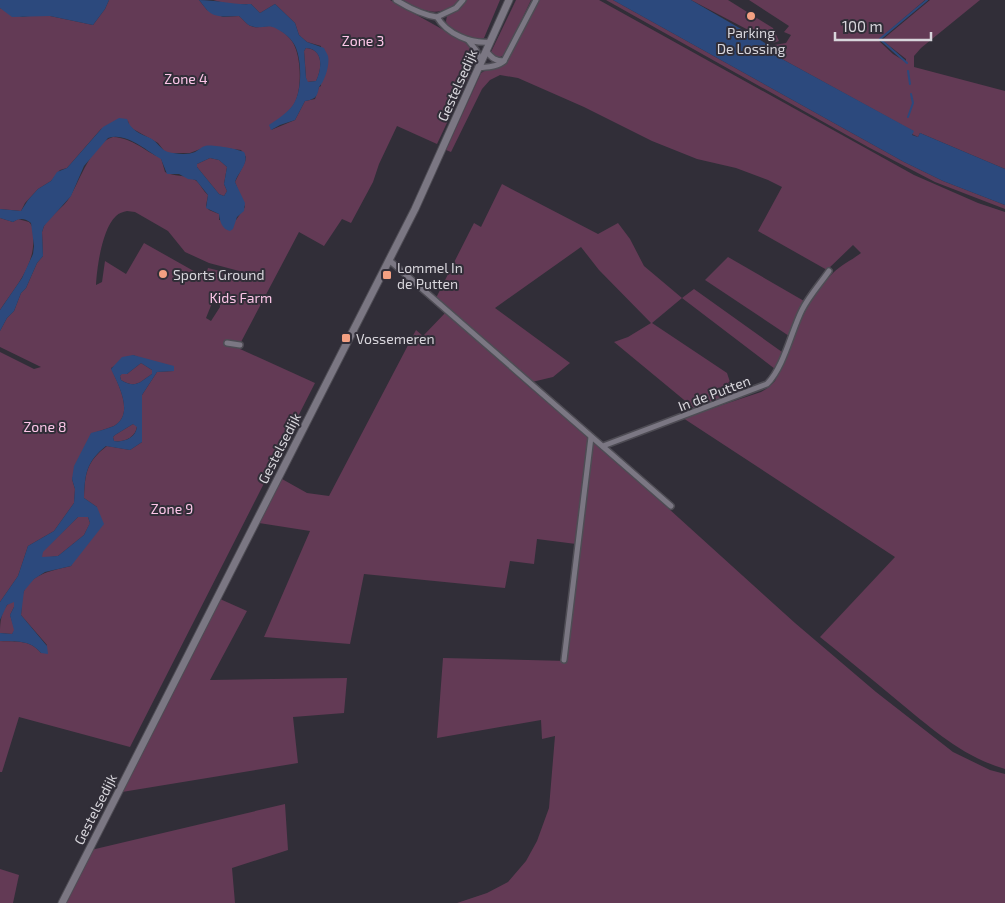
<svg xmlns="http://www.w3.org/2000/svg" width="1005" height="903" viewBox="0 0 1005 903" font-family="'Exo 2',sans-serif">
<style>
.green{fill:#633a55;fill-rule:evenodd}
.water{fill:#2c497d;fill-rule:evenodd}
.lines{fill:none;stroke-linecap:round;stroke-linejoin:round}
.stream{stroke:#2c497d;stroke-width:2}
.minor-casing{stroke:#4e4c54;stroke-width:8}
.secondary-casing{stroke:#4e4c54;stroke-width:9}
.minor{stroke:#7b7783;stroke-width:5}
.secondary{stroke:#7b7783;stroke-width:7}
.poi-dot{fill:#f3a082;stroke:#312e38;stroke-width:2}
.labels{text-anchor:middle;dominant-baseline:central;stroke-width:4;stroke-linejoin:round;paint-order:stroke}
.poi-label{font-size:14px;fill:#d8d6dc;stroke:#312e38;text-anchor:start}
.park-label{font-size:14px;fill:#fcc6e8;stroke:#312e38}
.street-label{font-size:14px;fill:#d8d6dc;stroke:#312e38}
</style>
<rect width="100%" height="100%" fill="#312e38"/>
<!-- green -->
<g class="green">
<path d="M109,0h90l8,10 16,7 16,-1c4,3 8,9 12,10 8,4 16,-3 26,2 8,5 15,11 18,19 6,14 7,44 -1,57 -5,8 -16,17 -23,26l24,-10 10,-19 10,-2 4,-12 2,-1v-40l-14,-4 -8,-7 -4,-12 -20,-19 -15,9 -9,-9h-23l-15,-4h177l75,42 10,12 -5,20 -33,70 -40,-18 -18,38 -6,18 -22,41 -9,-4 -18,27 -25,-14 -58,110 -1,7 75,34 -185,364 -111,-30 -17,55h-2v-131c17,1 29,-2 41,12l6,-8 -26,-30c1,-7 0,-17 3,-24 8,-18 31,-21 47,-25l26,-59 -13,-9c1,-24 2,-36 23,-52l23,4 12,-8v-47l15,-23 16,-1 -40,-16 -22,13c7,16 24,46 3,58 -7,3 -16,5 -23,8l-19,45 3,10 -1,14 -20,28 -26,15 -10,30 -18,26v-250l34,17 7,-2 -41,-20v-16l7,-13 7,-7 7,-18 5,-5 11,-25 6,-7 -1,-24 2,-6c7,-11 19,-18 26,-29 10,-17 22,-54 43,-60 20,1 31,14 48,21l4,14c9,5 20,2 30,8 5,3 8,11 13,15l-2,11 3,4 10,4v6h17l9,-13 -10,-25 10,-20 1,-5 -5,-7 -33,-4 -18,7h-21l-4,-1 -7,-9 -25,-14 -4,-4 -1,-4 -10,-1 -17,9 -34,39 -7,2 -9,11 -13,8 -13,14 -4,8 -21,-2v-201l22,9 14,-2 14,1 43,9 12,-16zM127,211l8,1 33,19 17,21 24,11 34,9 10,7 -45,-11 -2,7 -7,-1 -55,-31 -18,31 -21,-13 -3,21 -6,3c1,-18 6,-56 20,-69 3,-3 7,-4 11,-5zM212,292l7,6 1,9 -9,14 -5,-3 6,-15z"/>
<path d="M403,0h57c-20,19 -36,12 -57,0z"/>
<path d="M467,0h33l-16,38c-13,4 -26,-7 -37,-13l-1,-4 1,-5 13,-7z"/>
<polygon points="516,0 531,0 505,55 497,58 493,56 491,52"/>
<path d="M538,0h61l315,175 64,28 27,9v557c-42,-12 -74,-41 -107,-68 -26,-22 -52,-43 -78,-64l75,-80 -212,-139 78,-26 8,-5 6,-6c17,-36 28,-80 58,-108 8,-8 19,-13 28,-20l-8,-8 -26,25 -69,-39 24,-44 -14,-7 -32,-12 -39,-9 -45,-18 -68,-34 -66,-29 -18,-3 -10,5 -8,9 -31,63 -5,-2 35,-77c8,-6 19,-3 26,-11z"/>
<polygon points="606,0 613,0 904,162 943,181 1005,205 1005,209 935,182 868,147"/>
<polygon points="691,0 728,0 773,28 779,41 773,43"/>
<polygon points="749,0 925,0 878,40 893,54 906,62 906,59 882,40 930,0 980,0 921,48 914,56 914,67 1005,91 1005,169 920,133 918,137 912,134 913,131 782,59 774,45 786,43 791,35 784,32 789,26"/>
<path d="M306,48c18,1 16,21 10,33l-9,1 -1,-4 -2,-27z"/>
<polygon points="210,158 219,160 227,167 224,184 227,191 224,196 219,194 197,167 197,164"/>
<polygon points="502,184 598,234 618,223 630,239 644,266 682,298 694,289 782,352 775,369 682,298 652,323 727,373 734,394 695,409 614,342 628,337 651,323 599,270 581,247 495,308 570,363 553,377 532,382 436,298 474,223 481,227"/>
<path d="M0,218l13,4 5,-3 11,3c4,4 4,8 4,14 3,29 -18,51 -33,74z"/>
<polygon points="728,257 804,301 789,336 705,280"/>
<polygon points="446,312 528,386 588,436 589,442 576,544 537,539 534,564 510,561 505,588 364,574 350,644 264,637 310,531 259,523 282,479 307,493 329,496 416,330 423,336"/>
<path d="M141,363l11,7v4c-12,8 -16,15 -31,6l-1,-4 2,-3 5,1z"/>
<path d="M133,424l4,2c-1,11 -13,17 -23,15l-1,-4 2,-2z"/>
<polygon points="592,442 595,442 795,623 876,692 953,752 990,770 1005,774 1005,903 457,903 487,893 508,882 526,861 537,841 549,808 555,736 542,739 541,720 437,738 443,658 567,661"/>
<polygon points="78,517 88,517 90,523 84,535 58,556 42,558 42,552"/>
<polygon points="220,599 247,611 210,680 347,678 344,713 293,717 298,763 122,792"/>
<path d="M10,602h4v5l-4,8 5,15 -3,4 -12,-1c0,-11 1,-23 10,-31z"/>
<polygon points="285,804 288,850 232,868 235,903 66,903 91,850"/>
<polygon points="0,869 19,875 13,903 0,903"/>
</g>
<!-- water -->
<g class="water">
<polygon points="0,0 109,0 105,9 93,25 50,16 12,17 0,8"/>
<path d="M199,0c18,0 34,5 52,4l9,9 15,-9 20,19 4,12 8,7 17,6c1,3 3,5 4,8 2,8 -3,25 -9,31 -2,11 -4,12 -14,14l-10,19 -15,5 -9,5 -2,-5c9,-6 18,-12 24,-20 9,-13 9,-42 3,-57 -3,-8 -11,-15 -19,-19 -9,-6 -17,1 -26,-3 -4,-1 -8,-7 -12,-10 -11,0 -24,3 -32,-6 -3,-3 -5,-7 -8,-10zM306,48c18,1 16,21 10,33l-8,1 -2,-4 -2,-27z"/>
<polygon points="613,0 691,0 772,47 782,59 914,131 912,135 918,137 920,133 1005,169 1005,205 943,181 904,162"/>
<path d="M119,118l8,1c3,11 14,15 23,19 7,3 11,12 18,14 7,2 21,3 27,0 4,-2 6,-5 10,-6 7,-2 32,3 39,6 6,11 -6,20 -9,30l10,21 -1,8 -7,6 -4,12 -3,2c-8,-2 -10,-9 -11,-17l-13,-6 2,-13 -12,-15 -8,-1 -9,-5h-12l-6,-15c-15,-8 -34,-27 -53,-21l-24,28 -13,30 -27,30 -2,6 1,24 -6,7 -11,25 -5,5 -7,18 -7,7 -7,13v-21l22,-32 11,-24 1,-8 -3,-23c-6,-5 -12,-5 -18,-1l-13,-4v-9l21,2 7,-11 10,-11 13,-8 6,-9 10,-4 36,-41zM210,158l9,2 8,7 -3,17 3,7 -3,5 -5,-2 -22,-27v-3z"/>
<path d="M133,355l41,11v5l-17,1 -15,23v47l-12,8 -24,-4c-20,16 -21,28 -22,52l13,9 7,17 -33,42 -26,6 -11,7 -10,12 -3,24 26,31 1,8 -7,-1c-12,-14 -24,-11 -41,-12v-8l12,1 2,-4 -4,-15 4,-8v-5l-7,3 -7,15v-18l18,-26 10,-30 26,-15 20,-28 1,-14 -3,-10 2,-13 17,-33c7,-2 16,-4 23,-7 21,-12 4,-42 -3,-57l11,-12zM141,363l11,7v4c-12,8 -16,15 -31,6l-1,-4 2,-2h5zM133,424l4,3c-1,10 -13,16 -23,14l-1,-4 2,-2zM78,517h10l2,6 -6,12 -26,21 -16,1 1,-5z"/>
</g>
<g class="lines">
<!-- stream -->
<g class="stream">
<polyline points="907,63 880,39 927,0"/>
<polyline points="908,71 910,84"/>
<polyline points="908,117 913,103 911,94"/>
</g>
<!-- minor casing -->
<g class="minor-casing">
<g id="minor">
<path d="M396,0c13,8 27,15 41,17 10,17 34,27 53,25"/>
<polyline points="437,17 456,8 463,0"/>
<polyline points="468,40 476,50 481,61"/>
<path d="M486,51c6,7 9,10 18,10"/>
<path d="M478,68c9,-1 20,-1 26,-7l32,-61"/>
<polyline points="389,260 671,506"/>
<polyline points="227,343 240,345"/>
<path d="M603,446l164,-62c17,-17 24,-52 35,-74 7,-14 18,-26 27,-39"/>
<polyline points="564,660 591,437"/>
</g>
</g>
<!-- secondary casing -->
<g class="secondary-casing">
<polyline id="secondary" points="62,903 415,209 509,0"/>
</g>
<!-- minor -->
<use href="#minor" class="minor"/>
<!-- secondary -->
<use href="#secondary" class="secondary"/>
</g>
<!-- markers -->
<g class="poi-dot">
<circle cx="751" cy="16" r="5"/>
<circle cx="163" cy="274" r="5"/>
<rect x="382" y="270" width="10" height="10" rx="2.5"/>
<rect x="341" y="333" width="10" height="10" rx="2.5"/>
</g>
<g class="labels">
<!-- poi labels -->
<g class="poi-label">
<text x="751" y="32" text-anchor="middle">Parking<tspan x="751" dy="16">De Lossing</tspan></text>
<text x="397" y="267">Lommel In<tspan x="397" dy="16">de Putten</tspan></text>
<text x="173" y="274">Sports Ground</text>
<text x="356" y="338">Vossemeren</text>
</g>
<!-- park labels -->
<g class="park-label">
<text x="363" y="40">Zone 3</text>
<text x="186" y="78">Zone 4</text>
<text x="241" y="297">Kids Farm</text>
<text x="45" y="426">Zone 8</text>
<text x="172" y="508">Zone 9</text>
</g>
<!-- street labels -->
<g class="street-label">
<text transform="translate(457 85) rotate(-66)">Gestelsedijk</text>
<text transform="translate(714 393) rotate(-21)">In de Putten</text>
<text transform="translate(279 448) rotate(-63)">Gestelsedijk</text>
<text transform="translate(95 809) rotate(-63)">Gestelsedijk</text>
</g>
</g>
<!-- scale -->
<path d="M835 32v8h96v-8" fill="none" stroke="#d8d6dc" stroke-width="2.5"/>
<text x="842" y="32" font-size="15" fill="#d8d6dc" stroke="#312e38" stroke-width="4" paint-order="stroke">100 m</text>
</svg>
